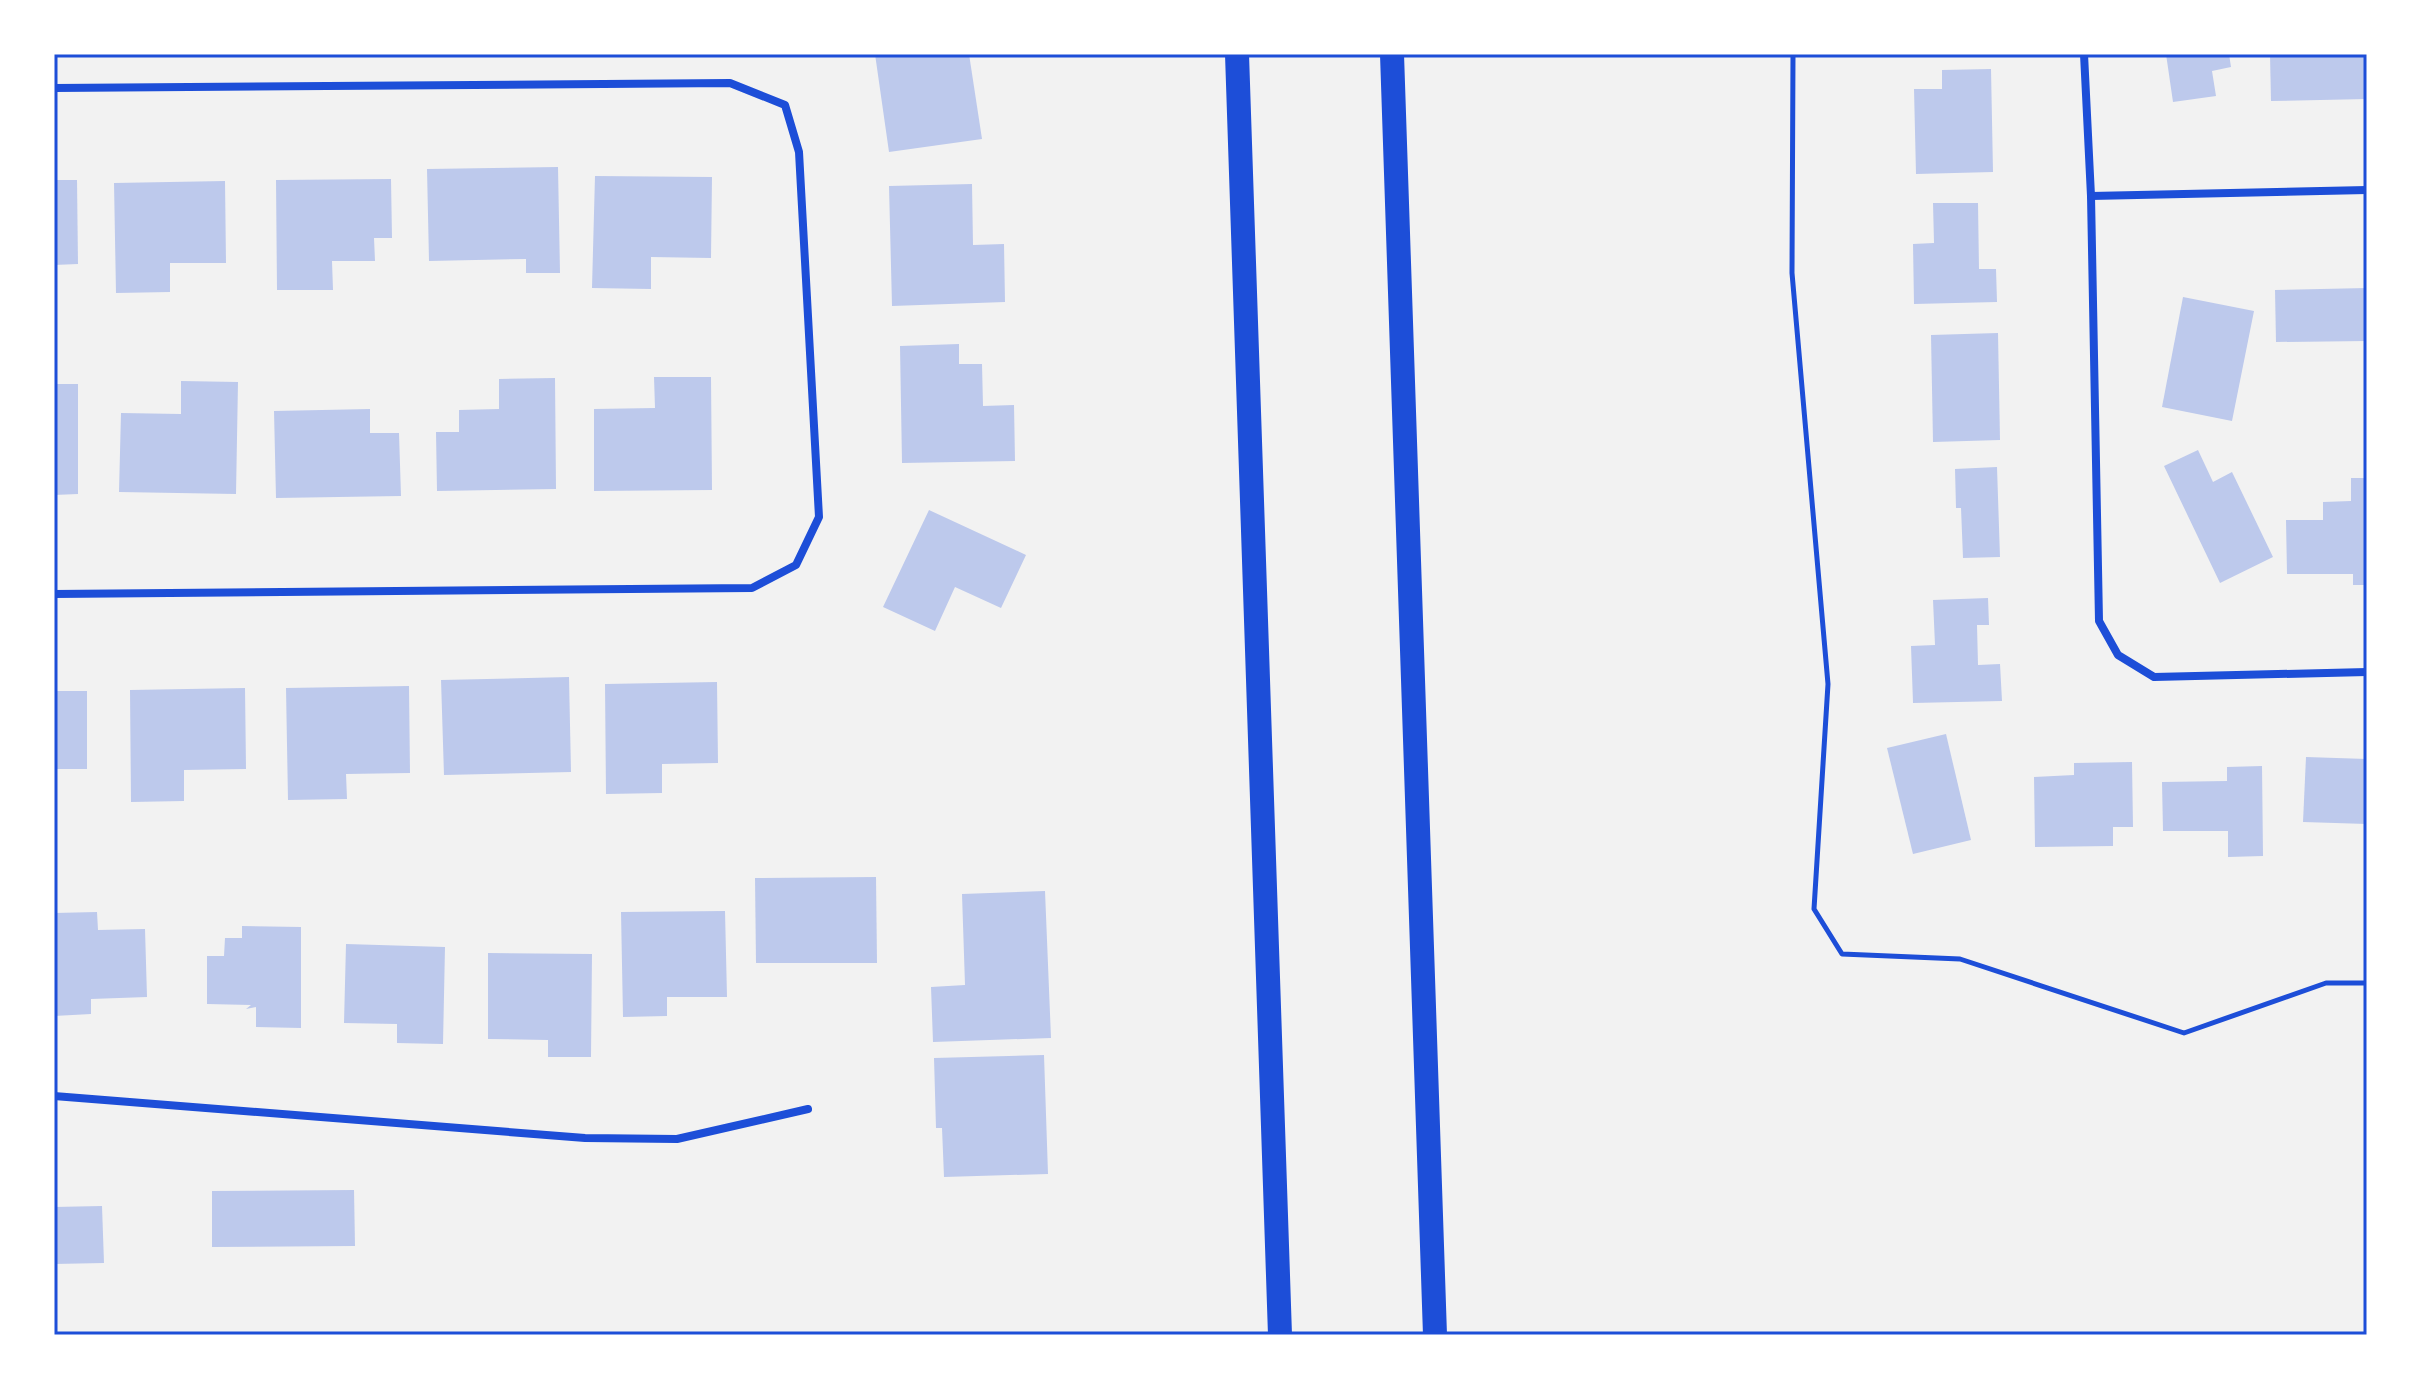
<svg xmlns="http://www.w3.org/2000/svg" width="2421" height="1389" viewBox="0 0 2421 1389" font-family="Georgia,serif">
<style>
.building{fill:#bdc9ec}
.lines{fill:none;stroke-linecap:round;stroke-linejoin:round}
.path{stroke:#1d4ed8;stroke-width:5}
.minor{stroke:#1d4ed8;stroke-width:8}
.motorway{stroke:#1d4ed8;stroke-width:24}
.neatline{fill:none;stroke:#1d4ed8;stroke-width:3}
</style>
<rect width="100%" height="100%" fill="#f2f2f2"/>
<!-- building -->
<g class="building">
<polygon points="875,54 969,54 982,139 889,152"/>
<polygon points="2166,54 2229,54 2231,67 2212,71 2216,96 2173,102"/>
<polygon points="2270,54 2367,54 2367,99 2271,101"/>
<polygon points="1991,69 1993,172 1916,174 1914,89 1942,89 1942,70"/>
<polygon points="558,167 560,273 526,273 526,259 429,261 427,169"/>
<polygon points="595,176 712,177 711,258 651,257 651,289 592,288"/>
<polygon points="391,179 392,238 374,238 375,261 332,261 333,290 277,290 276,180"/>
<polygon points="54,180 77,180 78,264 54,265"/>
<polygon points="225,181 226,263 170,263 170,292 116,293 114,183"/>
<polygon points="972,184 973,245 1004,244 1005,302 892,306 889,186"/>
<polygon points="1933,203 1978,203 1979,269 1996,269 1997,302 1914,304 1913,244 1934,243"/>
<polygon points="2367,288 2367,341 2276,342 2275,290"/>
<polygon points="2183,297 2254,311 2232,421 2162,407"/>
<polygon points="1998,333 2000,440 1933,442 1931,335"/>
<polygon points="959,344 959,364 982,364 983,406 1014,405 1015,461 902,463 900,346"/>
<polygon points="654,377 711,377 712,490 594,491 594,409 655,408"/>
<polygon points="555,378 556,489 437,491 436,432 459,432 459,410 499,409 499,379"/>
<polygon points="181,381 238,382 236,494 119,492 121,413 181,414"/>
<polygon points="54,384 78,384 78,494 54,495"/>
<polygon points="370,409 370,433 399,433 401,496 276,498 274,411"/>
<polygon points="2198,450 2213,482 2232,472 2273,557 2220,583 2164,466"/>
<polygon points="1997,467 2000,557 1963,558 1961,508 1956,508 1955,469"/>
<polygon points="2351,478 2367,478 2367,585 2353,585 2353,574 2287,574 2286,520 2323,520 2323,502 2351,501"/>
<polygon points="929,510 1026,555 1001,608 955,587 935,631 883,607"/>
<polygon points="1988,598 1989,625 1977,625 1978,665 2000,664 2002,701 1913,703 1911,646 1935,645 1933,600"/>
<polygon points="569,677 571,772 444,775 441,680"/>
<polygon points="717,682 718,763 662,764 662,793 606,794 605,684"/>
<polygon points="409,686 410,773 346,774 347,799 288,800 286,688"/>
<polygon points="245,688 246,769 184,770 184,801 131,802 130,690"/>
<rect x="54" y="691" width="33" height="78"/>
<polygon points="1946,734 1971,840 1913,854 1887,748"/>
<polygon points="2306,757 2367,759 2367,824 2303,822"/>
<polygon points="2132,762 2133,827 2113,827 2113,846 2035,847 2034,777 2074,775 2074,763"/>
<polygon points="2262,766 2263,856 2228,857 2228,831 2163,831 2162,782 2227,781 2227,767"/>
<polygon points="876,877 877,963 756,963 755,878"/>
<polygon points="1045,891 1051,1038 933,1042 931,987 965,985 962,894"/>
<polygon points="725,911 727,997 667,997 667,1016 623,1017 621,912"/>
<polygon points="97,912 98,930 145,929 147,997 91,999 91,1014 54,1016 54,913"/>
<polygon points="242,926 301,927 301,1028 256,1027 256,1007 246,1009 251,1005 207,1004 207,956 224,956 225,938 242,938"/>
<polygon points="346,944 445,947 443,1044 397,1043 397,1024 344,1023"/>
<polygon points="488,953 592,954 591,1057 548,1057 548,1040 488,1039"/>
<polygon points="1044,1055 1048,1174 944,1177 942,1128 936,1128 934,1058"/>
<polygon points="354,1190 355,1246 212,1247 212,1191"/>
<polygon points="102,1206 104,1263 54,1264 54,1207"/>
</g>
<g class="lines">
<!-- path -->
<polyline class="path" points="1793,54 1792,273 1828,684 1814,909 1842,954 1960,959 2184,1033 2326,983 2367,983"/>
<!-- minor -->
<g class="minor">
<polyline points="2084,54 2091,196 2099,621 2118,655 2154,677 2367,672"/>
<polyline points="54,88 730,83 785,105 799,152 819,517 796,565 752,588 54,594"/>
<polyline points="2091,196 2367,190"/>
<polyline points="54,1096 585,1138 677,1139 808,1109"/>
</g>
<!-- motorway -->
<g class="motorway">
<polyline points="1237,54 1280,1335"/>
<polyline points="1392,54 1435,1335"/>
</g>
</g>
<!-- border -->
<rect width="2421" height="1389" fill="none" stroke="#ffffff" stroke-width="112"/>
<rect x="56" y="56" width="2309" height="1277" class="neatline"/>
</svg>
